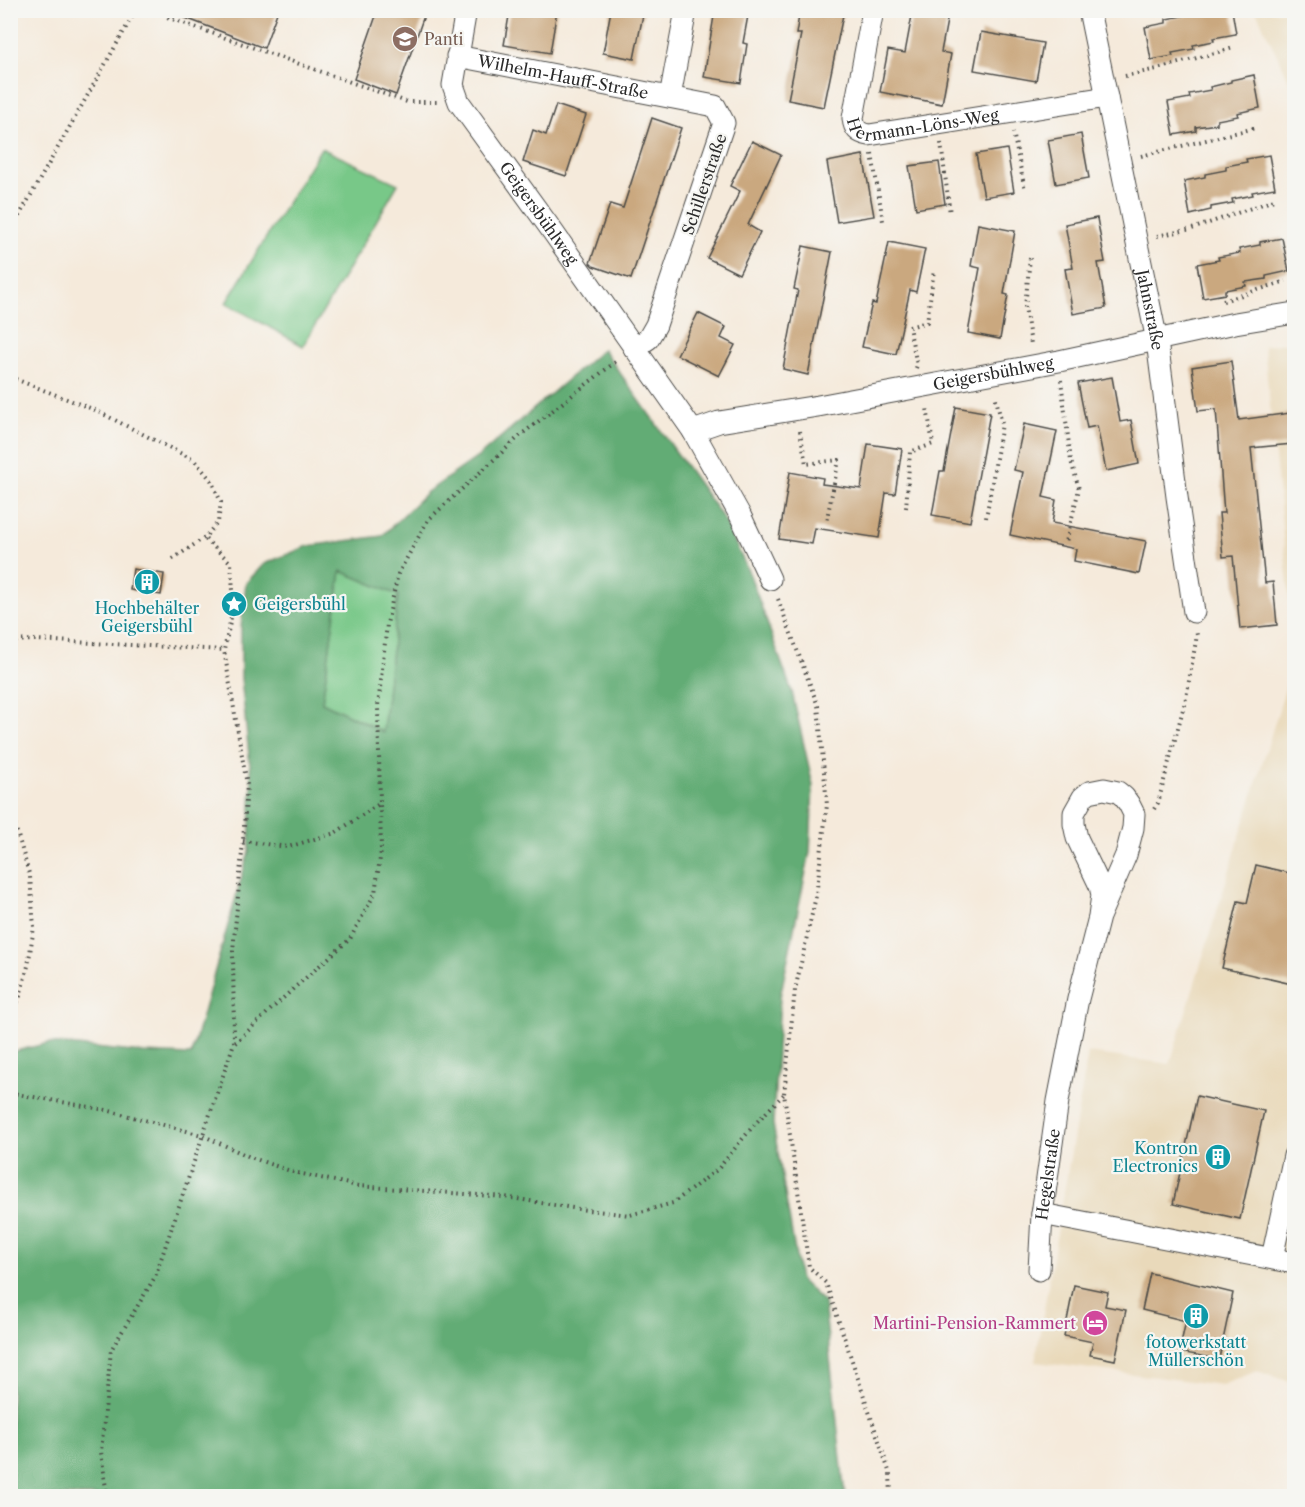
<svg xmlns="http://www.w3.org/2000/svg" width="1305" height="1507" viewBox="0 0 1305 1507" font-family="'Libre Caslon Text',serif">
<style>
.built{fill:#e9d9ba}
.green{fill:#78c888;stroke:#527a5a;stroke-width:1.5}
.forest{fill:#62ac74;stroke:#466c50;stroke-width:1.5;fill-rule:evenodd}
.building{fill:#caa87f}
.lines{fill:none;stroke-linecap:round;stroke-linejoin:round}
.street-casing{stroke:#494845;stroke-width:23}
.path{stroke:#494845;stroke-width:4;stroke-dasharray:1.5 4.5;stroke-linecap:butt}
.street{stroke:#fff;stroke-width:21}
.labels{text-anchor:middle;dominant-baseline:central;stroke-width:4.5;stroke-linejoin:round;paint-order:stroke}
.education-label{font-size:16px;fill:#785e54;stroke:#f6f6f2;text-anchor:start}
.street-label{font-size:16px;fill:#2b2b2b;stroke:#f6f6f2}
.culture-label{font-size:16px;fill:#0d838f;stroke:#f6f6f2}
.hotel-label{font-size:16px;fill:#b23c85;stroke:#f6f6f2;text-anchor:end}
</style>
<rect width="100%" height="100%" fill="#f6f6f2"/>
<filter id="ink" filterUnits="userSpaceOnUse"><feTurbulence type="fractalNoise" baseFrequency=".0167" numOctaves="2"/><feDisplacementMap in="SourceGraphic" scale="12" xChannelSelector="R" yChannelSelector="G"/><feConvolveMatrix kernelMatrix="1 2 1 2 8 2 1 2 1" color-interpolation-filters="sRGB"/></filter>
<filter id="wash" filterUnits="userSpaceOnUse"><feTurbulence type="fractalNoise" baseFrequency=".008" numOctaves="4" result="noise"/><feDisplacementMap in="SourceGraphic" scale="24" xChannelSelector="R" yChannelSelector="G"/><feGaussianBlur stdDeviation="1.35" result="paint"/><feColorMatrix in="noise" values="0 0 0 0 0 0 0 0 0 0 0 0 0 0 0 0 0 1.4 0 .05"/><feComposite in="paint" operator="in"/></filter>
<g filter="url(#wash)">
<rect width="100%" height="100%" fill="#f5eadb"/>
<!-- built -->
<g class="built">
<polygon points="1256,11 1294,11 1294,91"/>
<polygon points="1294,342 1294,646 1264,346"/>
<polygon points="1294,660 1294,1383 1257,1371 1222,1385 1035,1362 1088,1053 1170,1064"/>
</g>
<!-- green -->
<g class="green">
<polygon points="321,148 398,184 303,346 226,303"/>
<polygon points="341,571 398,595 383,732 322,702"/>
</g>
<!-- forest -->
<path class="forest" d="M603,349l122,172 25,54 42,117 21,93 -3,67 -30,145 -7,127 27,156 24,22 21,194h-516l-12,-6 -3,6h-303v-444l38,-9 94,10 48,2 58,-204 3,-66 -11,-107v-51l5,-44 18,-19 44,-18 74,-10 45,-44 52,-36zM341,571l57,24 -15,137 -61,-30z"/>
<g id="blocks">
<!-- building -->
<g class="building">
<polygon points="171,10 278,10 264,48 170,12"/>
<polygon points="378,10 426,10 396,95 354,79"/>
<polygon points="510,10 557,10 550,53 504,45"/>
<polygon points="611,10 644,10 634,59 603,53"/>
<polygon points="715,10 749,10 743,43 747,44 741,83 704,77"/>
<polygon points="800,10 844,10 824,107 788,100 801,34 796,34"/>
<polygon points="913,10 949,10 941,52 951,54 942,104 880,92 888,50 905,53"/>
<polygon points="1186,10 1232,10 1236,34 1213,38 1214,41 1193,45 1194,49 1172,53 1173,56 1151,60 1145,27 1166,23 1166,19 1187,15"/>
<polygon points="981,32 1043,43 1036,81 974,70"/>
<polygon points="1254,75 1260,108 1237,113 1238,116 1217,120 1217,124 1196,127 1196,131 1174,135 1168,102 1190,98 1189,94 1211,90 1210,87 1231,82 1231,80"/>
<polygon points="556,105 586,115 566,176 523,162 533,130 546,135"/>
<polygon points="652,118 681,128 631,279 593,266 590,263 610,204 623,208"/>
<polygon points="1081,134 1089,178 1056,184 1048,140"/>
<polygon points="752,141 781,155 748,225 760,232 739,274 707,258 740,191 730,186"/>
<polygon points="1007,149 1014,192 984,197 976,154"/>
<polygon points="863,155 874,216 837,222 827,162"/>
<polygon points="1269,155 1275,188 1252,192 1253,195 1232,199 1233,203 1211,207 1211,210 1190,215 1184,181 1205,177 1205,174 1226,170 1226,166 1247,162 1246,159"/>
<polygon points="939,162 945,204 916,209 909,166"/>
<polygon points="1097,218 1105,262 1098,263 1106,308 1073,314 1065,269 1073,268 1065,224"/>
<polygon points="978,224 1015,231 1004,294 1008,295 1000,339 968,333 980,268 971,266"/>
<polygon points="1282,238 1289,271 1266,276 1266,279 1245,282 1246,286 1225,290 1225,294 1203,298 1197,264 1219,260 1218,257 1240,253 1239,249 1260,245 1260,242"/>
<polygon points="889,242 925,249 916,292 910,290 896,354 862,347 872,303 876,304"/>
<polygon points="803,246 832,252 808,375 783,369 798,290 794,289"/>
<polygon points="698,313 726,327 721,338 735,345 719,376 677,355"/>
<polygon points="1231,361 1239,420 1290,413 1293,444 1251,448 1265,583 1273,582 1277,625 1240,629 1233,556 1223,557 1219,513 1224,513 1216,409 1198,411 1192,367"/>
<polygon points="1112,377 1120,422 1131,420 1139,464 1106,471 1097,426 1087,428 1078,383"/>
<polygon points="956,407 990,413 970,522 932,515 940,471 944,471"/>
<polygon points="1024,424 1057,431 1043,497 1056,500 1052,523 1146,541 1139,574 1074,561 1076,549 1010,535 1023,472 1014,470"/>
<polygon points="868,444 902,449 895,494 886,493 879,538 815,528 812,544 779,539 790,472 823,478 822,484 861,489"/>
<polygon points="133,569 164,574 161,595 130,590"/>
<polygon points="1256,865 1294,874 1294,973 1292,984 1222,968 1238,901 1247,903"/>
<polygon points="1197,1096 1264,1111 1240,1219 1173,1204"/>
<polygon points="1150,1273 1233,1293 1219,1359 1179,1352 1186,1321 1142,1310"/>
<polygon points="1074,1285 1108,1292 1105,1306 1126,1310 1115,1360 1090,1355 1093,1342 1064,1336"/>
</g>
</g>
</g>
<g filter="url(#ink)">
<use href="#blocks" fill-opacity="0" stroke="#494845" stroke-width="1.5"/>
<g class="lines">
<!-- street casing -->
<g class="street-casing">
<g id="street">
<path id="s1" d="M466,10l-13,75 6,17 89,123 145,206 47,84 30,64"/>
<path id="s2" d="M873,10l-20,108c1,11 5,15 16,17l238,-38"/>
<path id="s3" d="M1089,10l68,331 20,156 17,115"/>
<path id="s4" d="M457,56l258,50 9,17 -68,202 -8,14 -14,9"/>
<polyline points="670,97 686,10"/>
<path id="s5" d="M693,431l26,-9 99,-16 241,-45 176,-38 59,-10"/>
<polyline points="1042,1214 1294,1263"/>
<polyline points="1272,1258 1294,1156"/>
<path id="s6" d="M1039,1270l3,-56 16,-113 20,-102 21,-82 27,-62 7,-27 1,-14 -5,-10 -5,-7 -6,-5 -14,-3 -15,3 -6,5 -9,16v11l3,14 23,48 2,9 -3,22"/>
</g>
</g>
<!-- path -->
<g class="path">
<polyline points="158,10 169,18 407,102 438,102"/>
<polyline points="1125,76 1157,69 1233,48"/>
<polyline points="1013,132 1025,190"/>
<polyline points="941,143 950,214"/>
<polyline points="872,154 883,221"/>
<polyline points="1141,156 1255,128"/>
<polyline points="10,232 136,10"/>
<polyline points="1157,236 1192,229 1274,200"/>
<polyline points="1030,258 1025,307 1031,344"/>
<polyline points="1223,301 1286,281"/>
<polyline points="916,368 917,365 909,327 927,322 934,270"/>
<polyline points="10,377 95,410 194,460 211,480 221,502 218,522 204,538 170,561"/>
<polyline points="1061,380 1071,461 1079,489 1066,542"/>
<polyline points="800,431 806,464 839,460 826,523"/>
<polyline points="906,508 910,452 933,444 927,408"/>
<polyline points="986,518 1002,424 995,395"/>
<polyline points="778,599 818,706 827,805 816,896 795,990 784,1094 809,1267 826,1283 890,1474 891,1496"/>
<polyline points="10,641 36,640 224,650"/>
<polyline points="10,808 30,877 34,927 28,966 20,996 10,1020"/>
<polyline points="1154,809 1158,803 1186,698 1197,635 1196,631"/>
<polyline points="243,841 288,847 335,833 379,804"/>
<polyline points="235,1043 293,989 350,939 375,893 381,851 378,706 387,624 398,574 428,520 522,434 618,360"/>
<polyline points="10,1094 17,1094 106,1110 202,1135 250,1157 293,1172 358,1186 505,1197 579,1209 630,1215 673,1203 718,1169 754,1125 784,1094"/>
<polyline points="107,1496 101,1452 111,1350 155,1277 234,1043 233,951 243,841 247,785 224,650 234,604 231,563 204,538"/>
</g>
<!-- street -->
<use href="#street" class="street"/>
</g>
</g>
<!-- icons -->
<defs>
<g id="school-disc" transform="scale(1.35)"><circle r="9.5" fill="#8d6e63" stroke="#f6f6f2"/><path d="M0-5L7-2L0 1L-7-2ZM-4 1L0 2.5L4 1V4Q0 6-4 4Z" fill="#fff"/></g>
<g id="building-disc" transform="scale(1.35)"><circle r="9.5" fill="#0f9aa8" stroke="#f6f6f2"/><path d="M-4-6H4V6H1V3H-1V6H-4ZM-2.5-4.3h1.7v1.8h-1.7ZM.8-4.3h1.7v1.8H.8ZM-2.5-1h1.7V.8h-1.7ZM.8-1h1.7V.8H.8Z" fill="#fff"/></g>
<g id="sight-disc" transform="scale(1.35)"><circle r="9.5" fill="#0f9aa8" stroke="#f6f6f2"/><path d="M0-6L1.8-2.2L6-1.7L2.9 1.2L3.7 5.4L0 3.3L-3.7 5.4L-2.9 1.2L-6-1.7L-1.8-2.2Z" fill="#fff"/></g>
<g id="hotel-disc" transform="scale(1.35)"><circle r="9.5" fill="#d1479c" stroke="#f6f6f2"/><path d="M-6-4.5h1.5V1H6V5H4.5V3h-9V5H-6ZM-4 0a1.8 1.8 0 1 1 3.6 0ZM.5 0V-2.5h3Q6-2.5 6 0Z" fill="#fff"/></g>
</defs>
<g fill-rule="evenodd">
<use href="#school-disc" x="405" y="39"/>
<use href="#building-disc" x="147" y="582"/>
<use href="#sight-disc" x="234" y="604"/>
<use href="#building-disc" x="1218" y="1157"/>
<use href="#building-disc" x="1196" y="1316"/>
<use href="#hotel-disc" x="1095" y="1323"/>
</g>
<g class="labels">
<!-- education labels -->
<g class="education-label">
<text x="424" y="39">Panti</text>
</g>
<!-- street labels -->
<g class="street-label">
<text stroke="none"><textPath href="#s4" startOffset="108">Wilhelm-Hauff-Straße</textPath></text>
<text stroke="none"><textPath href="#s2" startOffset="188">Hermann-Löns-Weg</textPath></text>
<text transform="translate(704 184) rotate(-71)">Schillerstraße</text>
<text stroke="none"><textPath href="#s1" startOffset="231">Geigersbühlweg</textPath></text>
<text stroke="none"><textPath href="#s3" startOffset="306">Jahnstraße</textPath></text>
<text stroke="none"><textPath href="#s5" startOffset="306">Geigersbühlweg</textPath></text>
<text stroke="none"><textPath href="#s6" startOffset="96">Hegelstraße</textPath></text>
</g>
<!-- culture labels -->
<g class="culture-label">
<text x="254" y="604" text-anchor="start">Geigersbühl</text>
<text x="147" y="608">Hochbehälter<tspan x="147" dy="18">Geigersbühl</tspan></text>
<text x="1198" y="1148" text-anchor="end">Kontron<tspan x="1198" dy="18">Electronics</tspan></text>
<text x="1196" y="1342">fotowerkstatt<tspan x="1196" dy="18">Müllerschön</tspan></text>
</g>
<!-- hotel labels -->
<g class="hotel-label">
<text x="1076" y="1323">Martini-Pension-Rammert</text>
</g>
</g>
<!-- margin -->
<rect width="1305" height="1507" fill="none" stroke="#f6f6f2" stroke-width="36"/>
</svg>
